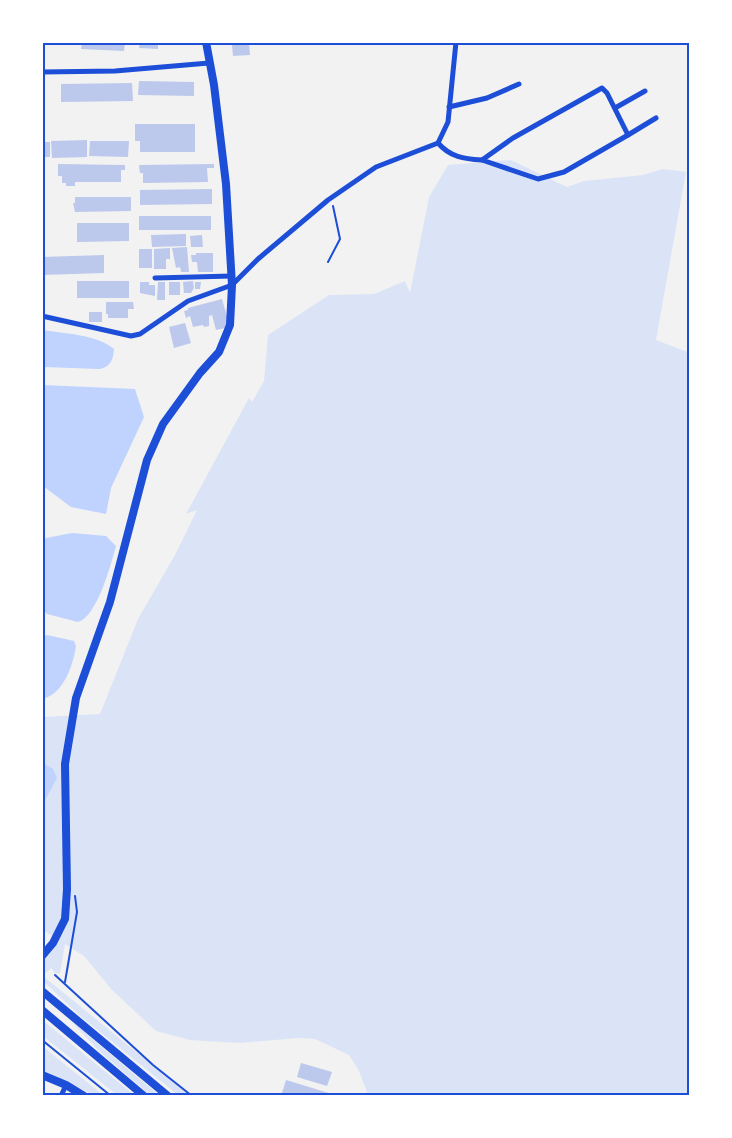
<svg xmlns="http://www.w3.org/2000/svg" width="732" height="1138" viewBox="0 0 732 1138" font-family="Raleway,sans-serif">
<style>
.green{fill:#dbe4f7}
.water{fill:#bfd3fe}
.building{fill:#bdc9ec}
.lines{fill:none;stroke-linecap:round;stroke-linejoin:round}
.path{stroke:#1d4ed8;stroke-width:2}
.minor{stroke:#1d4ed8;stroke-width:5}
.tertiary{stroke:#1d4ed8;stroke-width:8}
.neatline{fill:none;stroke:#1d4ed8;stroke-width:2}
</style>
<rect width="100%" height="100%" fill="#f2f2f2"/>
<!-- green -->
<g class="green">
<polygon points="511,160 567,187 584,181 643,175 663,169 686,172 656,340 690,353 689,1095 368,1095 359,1071 349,1055 315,1039 299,1038 239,1043 190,1040 156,1031 112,990 84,956 65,944 60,973 56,974 51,968 43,976 189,1095 178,1095 79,1015 43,981 44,960 57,939 43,930 43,717 100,714 138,619 176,553 197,510 186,514 249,398 252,402 264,381 268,335 329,295 374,294 405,281 410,293 429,197 448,165"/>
<polygon points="42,1020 134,1095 117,1095 43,1036"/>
<polygon points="70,1020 159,1095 150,1095 99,1051"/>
<polygon points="42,1046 103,1095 94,1095 43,1071"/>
</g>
<!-- water -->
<g class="water">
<path d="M43,330c22,4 53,4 71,19 -1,11 -3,17 -14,20l-57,-2z"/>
<polygon points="42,385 135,389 144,417 111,488 106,514 71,507 43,486"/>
<path d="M72,533l34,3 10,10c-5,18 -19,71 -38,76l-31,-8 -4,-4v-67l3,-5z"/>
<path d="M47,635l27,6 2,5c-3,19 -12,47 -33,53v-62z"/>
<polygon points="43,763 53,769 57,778 43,804"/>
</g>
<!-- building -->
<g class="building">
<polygon points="82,42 125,42 124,51 81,49"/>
<polygon points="140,42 158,42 158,49 139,48"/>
<polygon points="249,43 250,55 233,56 232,45"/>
<polygon points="139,81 194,82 194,96 138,95"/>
<polygon points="132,83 133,101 61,102 61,84"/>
<polygon points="135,124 195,124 195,152 140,152 140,141 135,141"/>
<polygon points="87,140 87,157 52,158 51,141"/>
<polygon points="90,141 129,141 128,157 89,156"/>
<rect x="42" y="142" width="8" height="15"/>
<polygon points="58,164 125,165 125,170 121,170 121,182 75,182 75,186 66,186 66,183 62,183 62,176 58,176"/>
<polygon points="214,164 214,168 207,168 208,182 143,183 143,173 140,173 139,165"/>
<polygon points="212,189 212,204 140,205 140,190"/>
<polygon points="75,197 131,197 131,211 75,212 73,203 75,203"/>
<rect x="139" y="216" width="72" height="14"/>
<polygon points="77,223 129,223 129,241 77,242"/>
<polygon points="186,234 186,246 152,247 151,235"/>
<polygon points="202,235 203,247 191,247 190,236"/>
<polygon points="187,247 189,272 181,272 180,267 176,268 172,248"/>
<polygon points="170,248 170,259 166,259 166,269 154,269 154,249"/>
<rect x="139" y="249" width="13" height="19"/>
<polygon points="196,253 213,253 213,272 198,272 197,262 192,262 191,255 196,255"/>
<polygon points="104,255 104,273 42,275 42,257"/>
<rect x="77" y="281" width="52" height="17"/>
<polygon points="193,281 194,288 191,293 184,293 183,282"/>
<polygon points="140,282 149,282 149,285 155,285 155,296 140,293"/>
<polygon points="158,282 165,282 165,300 157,300"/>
<rect x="169" y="282" width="11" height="13"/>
<polygon points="195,282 201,282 200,289 195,289"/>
<polygon points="222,299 230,327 216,330 212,315 209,316 209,326 204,327 203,325 193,327 190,316 186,318 184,311 188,310 188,308"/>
<polygon points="106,302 133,302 134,309 128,309 128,318 108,318 108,314 106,314"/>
<rect x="89" y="312" width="13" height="10"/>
<polygon points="185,323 191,343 174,348 169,327"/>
<polygon points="301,1063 332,1072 327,1086 297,1077"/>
<polygon points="286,1080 332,1094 332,1096 281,1096"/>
</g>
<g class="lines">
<!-- path -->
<g class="path">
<polyline points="328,262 340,239 333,206"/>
<polyline points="55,975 153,1065 192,1096"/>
<polyline points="65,982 77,912 75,896"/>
<polyline points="42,1040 111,1096"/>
</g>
<!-- minor -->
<g class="minor">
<polyline points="42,72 115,71 209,63"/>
<polygon points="602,88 607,93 628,135 564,172 538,179 482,160 513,138"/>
<polyline points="449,107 487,98 519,84"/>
<polyline points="615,108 645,91"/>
<polyline points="628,135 656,118"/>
<path d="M438,143c12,14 26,16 44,17"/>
<polyline points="155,278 232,276"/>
<polyline points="42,316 131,336 140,334 188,301 232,285 258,259 328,200 376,167 438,143 448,122 456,42"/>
<polyline points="61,1096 66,1085"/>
</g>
<!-- tertiary -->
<g class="tertiary">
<polyline points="42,956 53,943 65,919 67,889 65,764 76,698 110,602 147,460 163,424 200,373 219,352 230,325 232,285 226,184 214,85 206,42"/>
<polyline points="42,991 168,1096"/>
<polyline points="42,1010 144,1096"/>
<polyline points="42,1075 66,1085 84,1096"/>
</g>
</g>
<!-- border -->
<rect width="732" height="1138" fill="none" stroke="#ffffff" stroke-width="88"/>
<rect x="44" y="44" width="644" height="1050" class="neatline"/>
</svg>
